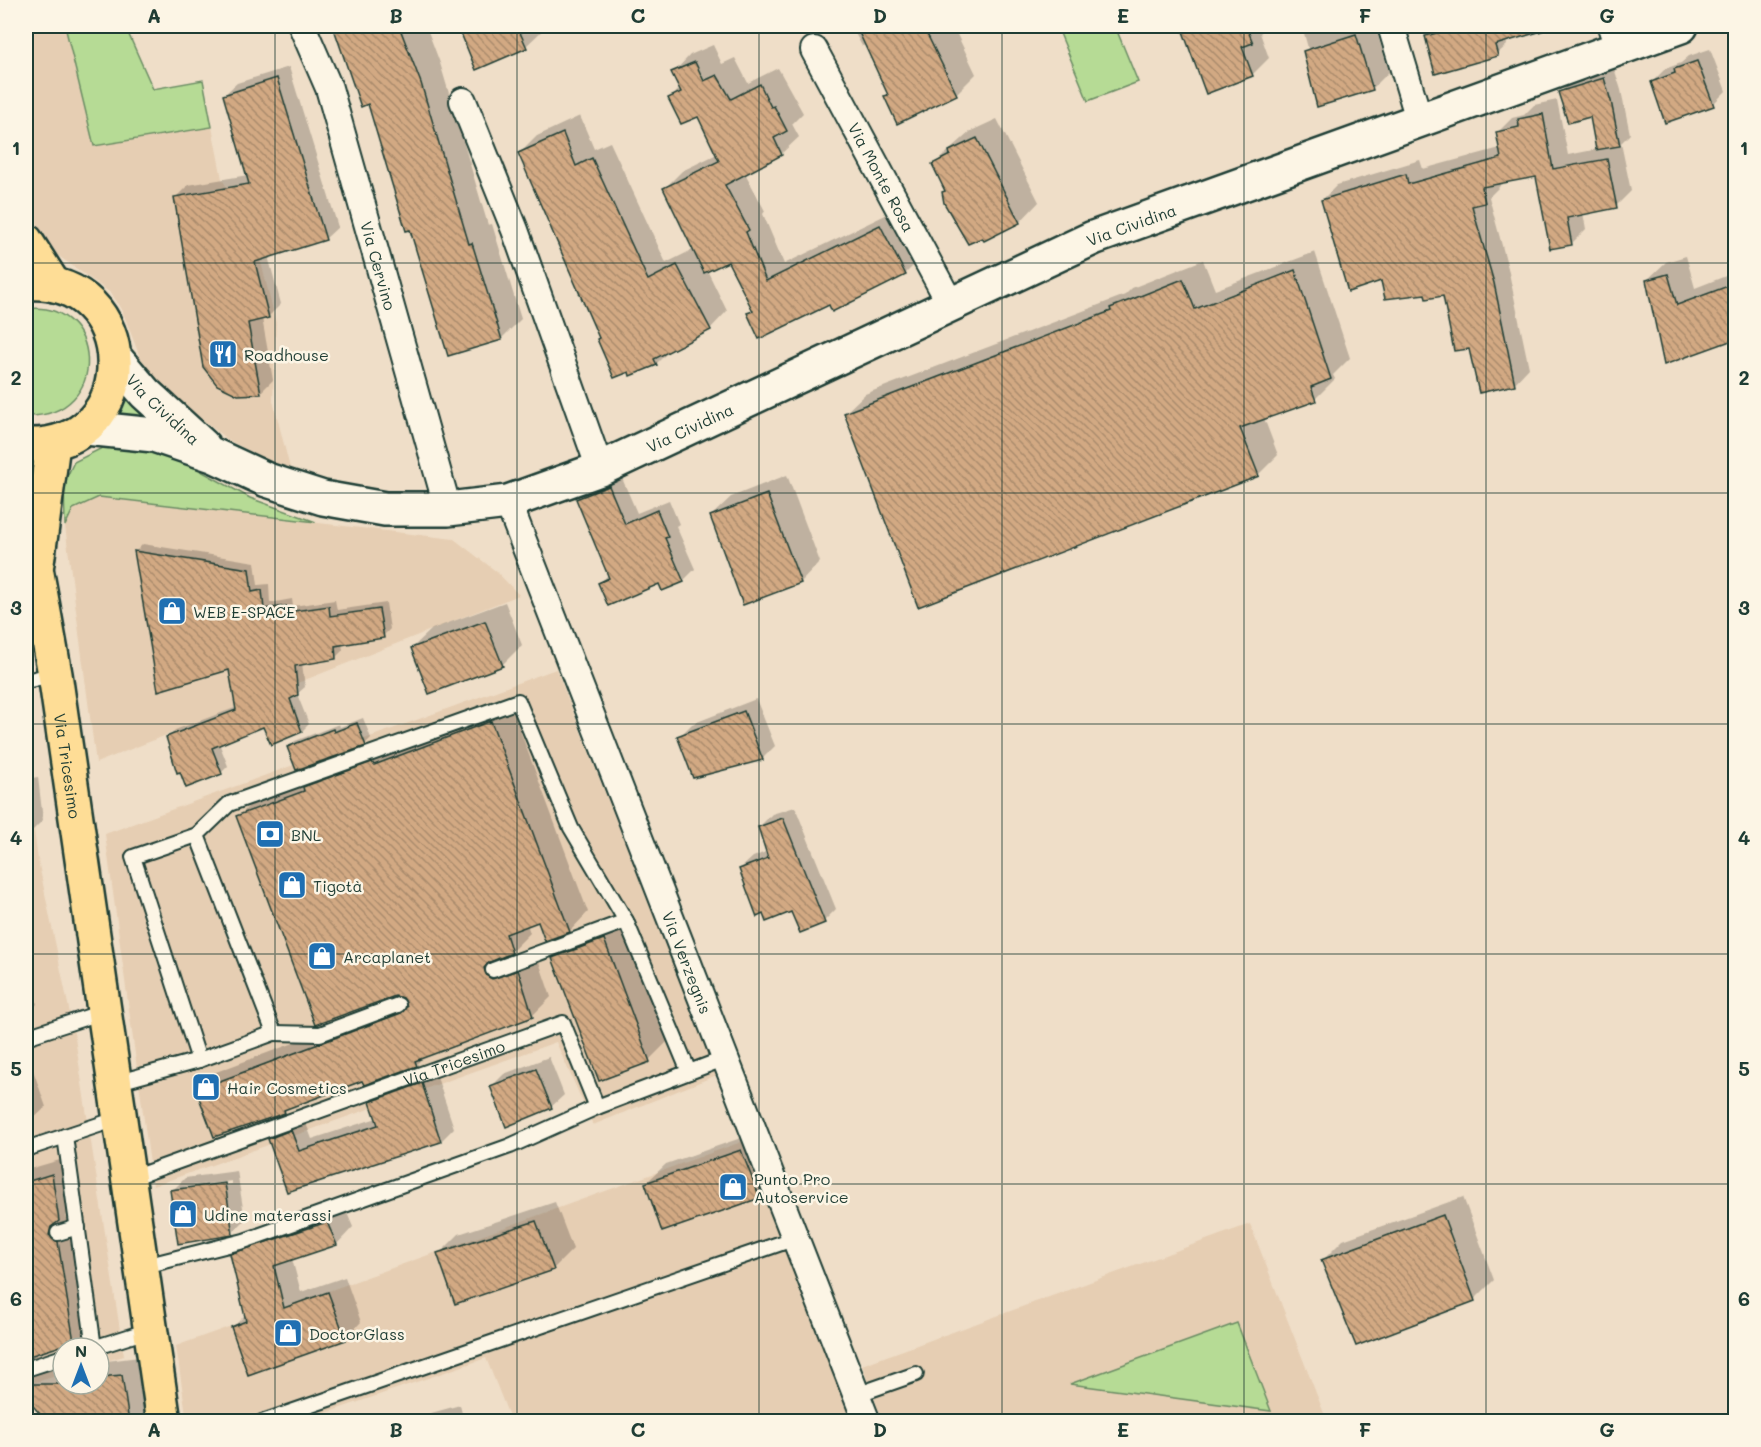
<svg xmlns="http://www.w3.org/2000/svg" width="1761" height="1447" viewBox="0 0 1761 1447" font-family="Mali,sans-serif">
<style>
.built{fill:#e6ceb3}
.green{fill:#b6db95;stroke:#6a8c64;stroke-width:1.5}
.shadow{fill:#0003;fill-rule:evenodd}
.building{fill:url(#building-back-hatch);stroke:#1f3d34;stroke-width:1.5}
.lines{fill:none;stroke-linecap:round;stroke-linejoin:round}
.lane-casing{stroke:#1f3d34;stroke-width:18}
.street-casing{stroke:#1f3d34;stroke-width:30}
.secondary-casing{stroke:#1f3d34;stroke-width:38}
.primary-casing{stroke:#1f3d34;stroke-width:38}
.lane{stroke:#fcf5e5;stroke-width:14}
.street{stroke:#fcf5e5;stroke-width:26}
.secondary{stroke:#fcf5e5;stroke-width:33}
.primary{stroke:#fedd96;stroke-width:33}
.grid{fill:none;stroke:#1f3d34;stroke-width:1.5;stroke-opacity:0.55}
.labels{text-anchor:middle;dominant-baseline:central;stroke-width:5;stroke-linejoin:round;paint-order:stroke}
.street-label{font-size:16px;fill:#1f3d34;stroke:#fcf5e5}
.poi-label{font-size:16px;fill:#1f3d34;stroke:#fcf5e5;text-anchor:start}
.neatline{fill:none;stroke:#1f3d34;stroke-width:2}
.grid-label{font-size:20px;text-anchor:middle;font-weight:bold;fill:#1f3d34}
</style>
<defs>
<pattern id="building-back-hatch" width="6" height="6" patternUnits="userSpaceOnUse" patternTransform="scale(1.5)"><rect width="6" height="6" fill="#d2a983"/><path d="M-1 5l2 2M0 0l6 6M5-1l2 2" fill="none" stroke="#aa8b6c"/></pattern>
</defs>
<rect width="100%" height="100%" fill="#efdec8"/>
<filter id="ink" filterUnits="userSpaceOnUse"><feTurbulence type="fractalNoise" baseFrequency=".0167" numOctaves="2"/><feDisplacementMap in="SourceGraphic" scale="12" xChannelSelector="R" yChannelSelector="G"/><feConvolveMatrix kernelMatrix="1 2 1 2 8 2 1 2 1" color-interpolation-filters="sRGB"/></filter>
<g filter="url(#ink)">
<!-- built -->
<g class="built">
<polygon points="26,26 65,26 94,146 212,127 222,179 254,234 276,323 273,401 291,472 228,440 154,381 140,357 123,313 112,294 53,252 37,225 26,193"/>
<polygon points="98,497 454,539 497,572 519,595 96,763 65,526 72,509"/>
<polygon points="556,669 717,1075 593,1125 556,1042 153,1186 105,834"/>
<polygon points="26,770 38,860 75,1038 124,1356 99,1363 99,1348 63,1348 63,1374 26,1385"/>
<polygon points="744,1141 852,1421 511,1421 486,1358 303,1421 187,1421 176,1346"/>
<polygon points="1250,1224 1327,1421 883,1421 862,1365"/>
</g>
<!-- green -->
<g class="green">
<polygon points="65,26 125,26 153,89 203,80 212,127 94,146"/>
<polygon points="1057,26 1115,26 1138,82 1088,101"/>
<path d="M26,309c77,-11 87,109 0,107z"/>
<polygon points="127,386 160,421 142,416 115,416"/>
<polygon points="108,445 163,450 250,498 316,522 99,497 73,509 65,526 64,483 74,462"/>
<polygon points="1237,1323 1271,1411 1070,1384"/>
</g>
<!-- shadow -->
<g class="shadow">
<polygon points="334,26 426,26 440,63 488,225 492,224 521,319 501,339 411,228 369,102 362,105"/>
<polygon points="459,26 545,26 546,27 526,46 477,68"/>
<polygon points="851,26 953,26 976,74 956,94 886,97 889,93 866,45 862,46"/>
<polygon points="1183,26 1268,26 1260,33 1269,58 1252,75 1207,92"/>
<polygon points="1302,26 1375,26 1389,72 1372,89 1318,105 1311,84 1313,82 1305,51 1308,48"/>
<polygon points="1442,26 1565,26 1506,40 1507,45 1497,54 1427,37"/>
<polygon points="713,45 722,64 735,58 748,83 778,68 803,113 792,124 799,137 781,154 745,173 765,211 763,214 784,264 898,209 923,256 905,274 830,303 749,314 753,309 729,260 707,270 727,311 710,329 673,347 656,364 615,376 520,153 537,136 580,116 594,149 610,142 666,263 694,249 665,188 682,171 717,154 699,115 670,99 680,88 673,73 690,55"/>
<polygon points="1710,49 1726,91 1713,104 1652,82 1665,69 1681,63 1689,56"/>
<polygon points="289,67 338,227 325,239 268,256 281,304 268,317 262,318 273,380 260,393 238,394 228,390 211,377 176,197 188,185 248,175 224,95 237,83"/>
<polygon points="1614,68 1621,90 1630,134 1621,143 1631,191 1616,206 1583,213 1586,229 1571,244 1537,175 1499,182 1500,186 1489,197 1508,268 1529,368 1514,384 1470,348 1444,294 1382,280 1322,200 1337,185 1420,160 1423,169 1500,148 1497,133 1512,118 1524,115 1534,105 1557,100 1568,155 1598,149 1591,115 1560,93 1570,82"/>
<polygon points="997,119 1039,202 1020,222 985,239 943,192 946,190 934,164 971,131"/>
<polygon points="1315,252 1350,358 1333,375 1335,379 1315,399 1264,418 1278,455 1258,475 845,413 865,394 1125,295 1132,288 1203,260 1215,290"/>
<polygon points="1686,256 1695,288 1736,272 1736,337 1665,363 1647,280 1666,262"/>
<polygon points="787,475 820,562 801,582 711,516 731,497"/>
<polygon points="621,476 637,513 669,500 679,524 676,526 695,569 683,581 600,583 609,574 578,500 590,488"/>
<polygon points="143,544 255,562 258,585 269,584 270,603 292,599 293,606 335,600 337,610 386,603 390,629 383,636 342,643 343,650 336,657 302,663 305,687 297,694 309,724 302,731 264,725 219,743 228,766 221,773 168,738 175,730 237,707 230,668 159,689 136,551"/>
<polygon points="26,553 38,633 26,646"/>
<polygon points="505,602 522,645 502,665 412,648 432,629"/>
<polygon points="756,699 775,746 762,759 679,737 692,724"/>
<polygon points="510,704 588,912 570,931 546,939 539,920 527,924 530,933 511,952 504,955 512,961 536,953 551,997 532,1016 424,1056 416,1065 363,1079 289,1107 284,1112 198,1091 216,1072 406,1001 238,817 257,798"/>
<polygon points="363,718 371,738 365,744 289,747 295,741 339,724 340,727"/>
<polygon points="38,777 43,820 26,837 26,779"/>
<polygon points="795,807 836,909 824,921 792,910 740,869 753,857 768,851 759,827 772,814"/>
<polygon points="623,920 669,1040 649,1060 554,958 573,938"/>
<polygon points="26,967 37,1004 26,1016"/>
<polygon points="549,1057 564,1095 551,1107 492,1086 504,1074"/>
<polygon points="33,1070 46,1107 32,1120 26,1123 26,1072"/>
<polygon points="435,1071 454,1128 441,1141 288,1190 269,1139 283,1126 304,1118 312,1139 377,1118 371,1102 384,1089"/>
<polygon points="761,1131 779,1177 760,1196 663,1230 646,1183 666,1164"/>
<polygon points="70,1157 76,1202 68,1210 66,1217 75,1224 95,1348 60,1347 36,1355 47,1360 63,1355 63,1384 99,1384 99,1362 139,1357 147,1412 138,1422 49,1422 26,1396 26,1170"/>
<path d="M237,1171l8,49 -13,13 -60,-42 13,-13zM232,1181v3l-48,6v-3z"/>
<polygon points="1463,1197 1494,1280 1474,1300 1323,1260 1343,1240"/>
<polygon points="555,1202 573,1249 553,1269 439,1254 459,1234"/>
<polygon points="344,1206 353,1227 337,1244 292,1259 301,1292 345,1277 361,1322 345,1339 233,1327 246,1314 232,1254 248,1238"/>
<polygon points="460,1405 464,1422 399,1422"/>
<polygon points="976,1419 996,1422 974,1422"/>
</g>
<!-- building -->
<g class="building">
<polygon points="333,26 399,26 421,83 469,244 472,243 502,340 448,356 410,230 406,231 368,104 361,107"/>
<polygon points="458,26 517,26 527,48 476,70"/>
<polygon points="856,26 923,26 957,95 897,124 884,96 888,95"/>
<polygon points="1181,26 1246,26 1253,43 1242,47 1253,76 1206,94"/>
<polygon points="1464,26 1541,26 1542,31 1495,45 1498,56 1435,74 1425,36"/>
<polygon points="1356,34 1373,90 1317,107 1303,51"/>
<polygon points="1697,61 1714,106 1665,123 1651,82 1675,73 1674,69"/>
<polygon points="695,62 704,81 717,75 731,99 760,84 771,107 774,106 787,131 774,138 782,155 725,185 749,230 746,232 766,281 880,225 906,275 832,312 829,305 759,339 747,313 753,311 728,262 704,273 663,188 719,161 698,117 681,124 668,98 681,92 671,72"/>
<polygon points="277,78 326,240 255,262 269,318 248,323 261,394 238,395 217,385 203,367 174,197 249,184 223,95"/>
<polygon points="1604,78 1611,101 1620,146 1596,150 1590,117 1568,123 1558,92"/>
<polygon points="1543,114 1553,169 1607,159 1617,208 1567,218 1572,245 1550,249 1536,177 1482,187 1485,203 1472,206 1494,283 1515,385 1479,393 1469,349 1454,351 1443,296 1426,299 1425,294 1385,299 1381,281 1348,292 1321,200 1406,174 1408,184 1501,158 1496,132 1519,127 1518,119"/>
<polygon points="563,133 576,166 592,158 648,280 677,265 711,330 654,359 657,365 630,376 629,372 614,378 597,339 599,338 518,153"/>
<polygon points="977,138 1020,223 984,241 982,238 968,244 944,203 942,192 945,191 932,164 950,155 949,151"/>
<polygon points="1295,270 1331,379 1311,387 1316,401 1240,428 1259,476 918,607 844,413 1111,311 1110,308 1183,279 1195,309"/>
<polygon points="1668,274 1677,305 1736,283 1736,339 1664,365 1646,280"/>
<polygon points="609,486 625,524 657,510 668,537 665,538 684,582 662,591 659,584 608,606 598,583 609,578 576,499"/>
<polygon points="767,494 801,583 743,605 710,516"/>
<polygon points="134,551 249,569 252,592 262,590 264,609 286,606 287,612 329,606 330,616 379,609 384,638 335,646 336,659 295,666 298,695 290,699 302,732 271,745 263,727 212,748 222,774 186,788 180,772 177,773 166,737 236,710 229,670 158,691"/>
<polygon points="485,621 503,666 429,694 411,648"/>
<polygon points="744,711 763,760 693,778 677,736"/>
<polygon points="491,721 570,932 545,941 538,922 506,934 512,953 490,962 484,968 487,976 492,979 518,970 533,1017 415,1061 417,1066 364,1085 362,1081 284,1110 285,1113 214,1137 196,1090 401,1013 407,1006 403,998 395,996 315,1025 236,816 304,791 303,787 372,762 374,765"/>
<polygon points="357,723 366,746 296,770 287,747 333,729 334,732"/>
<polygon points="783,818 825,923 800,933 791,912 766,922 763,914 757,917 739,869 768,858 758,827"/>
<polygon points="604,939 650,1062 599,1081 552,958"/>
<polygon points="536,1069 552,1108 506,1127 490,1086"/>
<polygon points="422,1083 441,1142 287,1192 268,1139 291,1130 299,1151 378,1125 370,1102"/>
<polygon points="741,1150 760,1198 662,1232 645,1183"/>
<polygon points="52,1174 59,1221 51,1227 49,1235 58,1242 74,1342 26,1357 26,1182"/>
<polygon points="225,1183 233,1235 178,1244 170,1190"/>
<polygon points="1443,1215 1475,1301 1356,1346 1321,1260"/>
<polygon points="536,1221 554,1270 455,1304 437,1253"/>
<polygon points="327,1222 337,1245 274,1266 284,1308 328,1292 346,1340 248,1375 231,1327 246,1321 230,1254"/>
<polygon points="122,1375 129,1422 47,1422 26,1398 26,1384 99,1384 99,1377"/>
</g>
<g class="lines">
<!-- lane casing -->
<g class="lane-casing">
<g id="lane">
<polyline points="26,681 55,674"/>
<polyline points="197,835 274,1033 199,1060 133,857 197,835 229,804 518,701 571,828 626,921 689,1072"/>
<polyline points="493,970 626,921"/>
<polyline points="274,1033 320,1034 398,1005"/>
<polyline points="26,1037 106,1011"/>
<polyline points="115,1083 199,1060"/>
<polyline points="65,1136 94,1348"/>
<polyline points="26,1149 120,1118"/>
<path id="s1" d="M129,1179l434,-156 34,84 129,-49"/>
<polyline points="58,1233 78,1227"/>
<polyline points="141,1267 244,1241 510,1146 597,1107"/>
<polyline points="93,1348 150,1330"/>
<polyline points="26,1369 63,1357"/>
<polyline points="856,1395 916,1374"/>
<polyline points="262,1422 796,1238"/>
</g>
</g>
<!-- street casing -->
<g class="street-casing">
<g id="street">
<path id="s2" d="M302,26l27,62 119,421"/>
<polyline points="1391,26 1419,119"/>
<polyline points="1611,26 1618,48"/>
<path id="s3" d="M814,50l136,253"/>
<polyline points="463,101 515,230 600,469"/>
<path id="s4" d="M508,502l359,920"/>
</g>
</g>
<!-- secondary casing -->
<g class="secondary-casing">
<g id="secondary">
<path id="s5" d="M116,359l29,34 58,53"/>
<path id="s6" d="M86,428l68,7 59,20 54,25 56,18 62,11h63l60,-7 92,-33 493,-231 588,-212"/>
</g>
</g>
<!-- primary casing -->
<g class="primary-casing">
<g id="primary">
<polyline points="26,241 54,285"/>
<path d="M26,283c114,-9 121,166 0,162"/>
<path id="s7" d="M26,536l10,32 19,106 109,748"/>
<polyline points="37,563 53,444"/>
</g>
</g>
<!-- lane -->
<use href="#lane" class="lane"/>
<!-- street -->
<use href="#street" class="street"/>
<!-- secondary -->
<use href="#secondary" class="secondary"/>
<!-- primary -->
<use href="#primary" class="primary"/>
</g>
</g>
<!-- grid -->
<path class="grid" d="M275,26v1396M517,26v1396M759,26v1396M1002,26v1396M1244,26v1396M1486,26v1396M26,263h1710M26,493h1710M26,724h1710M26,954h1710M26,1184h1710"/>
<!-- icons -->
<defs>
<g id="restaurant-square" transform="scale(1.5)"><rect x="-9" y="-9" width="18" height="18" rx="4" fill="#1f6fb2" stroke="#fcf5e5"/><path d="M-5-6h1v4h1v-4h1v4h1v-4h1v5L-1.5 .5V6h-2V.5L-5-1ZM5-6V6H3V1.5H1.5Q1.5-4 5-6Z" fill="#fff"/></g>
<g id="shop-square" transform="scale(1.5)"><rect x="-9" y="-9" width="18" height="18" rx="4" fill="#1f6fb2" stroke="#fcf5e5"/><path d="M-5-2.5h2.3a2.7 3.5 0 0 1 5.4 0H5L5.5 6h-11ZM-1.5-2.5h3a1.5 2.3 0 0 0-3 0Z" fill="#fff"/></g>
<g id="bank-square" transform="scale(1.5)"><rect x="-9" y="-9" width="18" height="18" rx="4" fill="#1f6fb2" stroke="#fcf5e5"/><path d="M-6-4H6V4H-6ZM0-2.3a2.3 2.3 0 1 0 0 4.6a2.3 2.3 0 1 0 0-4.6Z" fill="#fff"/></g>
</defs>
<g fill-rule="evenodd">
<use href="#restaurant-square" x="223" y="354"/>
<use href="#shop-square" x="172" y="611"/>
<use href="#bank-square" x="270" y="834"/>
<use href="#shop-square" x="292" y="885"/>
<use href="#shop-square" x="322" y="956"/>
<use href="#shop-square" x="206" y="1087"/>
<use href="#shop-square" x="733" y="1187"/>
<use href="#shop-square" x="183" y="1214"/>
<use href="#shop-square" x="288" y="1333"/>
</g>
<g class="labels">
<!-- street labels -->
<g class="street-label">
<text stroke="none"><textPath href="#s3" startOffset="144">Via Monte Rosa</textPath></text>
<text stroke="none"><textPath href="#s6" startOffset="1118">Via Cividina</textPath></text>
<text stroke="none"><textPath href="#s2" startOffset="252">Via Cervino</textPath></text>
<text stroke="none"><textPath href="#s5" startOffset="69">Via Cividina</textPath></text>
<text stroke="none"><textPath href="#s6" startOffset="632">Via Cividina</textPath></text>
<text stroke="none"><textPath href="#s7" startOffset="234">Via Tricesimo</textPath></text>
<text stroke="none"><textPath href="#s4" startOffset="494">Via Verzegnis</textPath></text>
<text stroke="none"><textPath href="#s1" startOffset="345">Via Tricesimo</textPath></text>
</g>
<!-- poi labels -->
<g class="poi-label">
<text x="244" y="354">Roadhouse</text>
<text x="193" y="611">WEB E-SPACE</text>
<text x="291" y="834">BNL</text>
<text x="313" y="885">Tigotà</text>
<text x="343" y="956">Arcaplanet</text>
<text x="227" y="1087">Hair Cosmetics</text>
<text x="754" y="1178">Punto Pro<tspan x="754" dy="18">Autoservice</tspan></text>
<text x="204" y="1214">Udine materassi</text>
<text x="309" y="1333">DoctorGlass</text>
</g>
</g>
<!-- margin -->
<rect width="1761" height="1447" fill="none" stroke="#fcf5e5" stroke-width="66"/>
<!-- north arrow -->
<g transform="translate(81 1366)"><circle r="28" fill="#fcf5e5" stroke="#a4ab9e" stroke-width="1.5"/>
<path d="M0-4.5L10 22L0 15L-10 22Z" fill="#1f6fb2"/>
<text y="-9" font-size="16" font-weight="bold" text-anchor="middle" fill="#1f3d34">N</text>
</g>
<rect x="33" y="33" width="1695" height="1381" class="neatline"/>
<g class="grid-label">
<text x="154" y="23">A</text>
<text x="396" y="23">B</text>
<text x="638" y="23">C</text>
<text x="880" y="23">D</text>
<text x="1123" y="23">E</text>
<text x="1365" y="23">F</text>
<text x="1607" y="23">G</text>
<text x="16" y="155">1</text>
<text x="1744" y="155">1</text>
<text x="16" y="385">2</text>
<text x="1744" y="385">2</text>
<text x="16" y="615">3</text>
<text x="1744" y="615">3</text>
<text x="16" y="845">4</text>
<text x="1744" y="845">4</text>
<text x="16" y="1076">5</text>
<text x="1744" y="1076">5</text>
<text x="16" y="1306">6</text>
<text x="1744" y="1306">6</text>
<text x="154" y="1437">A</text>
<text x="396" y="1437">B</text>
<text x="638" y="1437">C</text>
<text x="880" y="1437">D</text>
<text x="1123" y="1437">E</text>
<text x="1365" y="1437">F</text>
<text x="1607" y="1437">G</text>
</g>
</svg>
